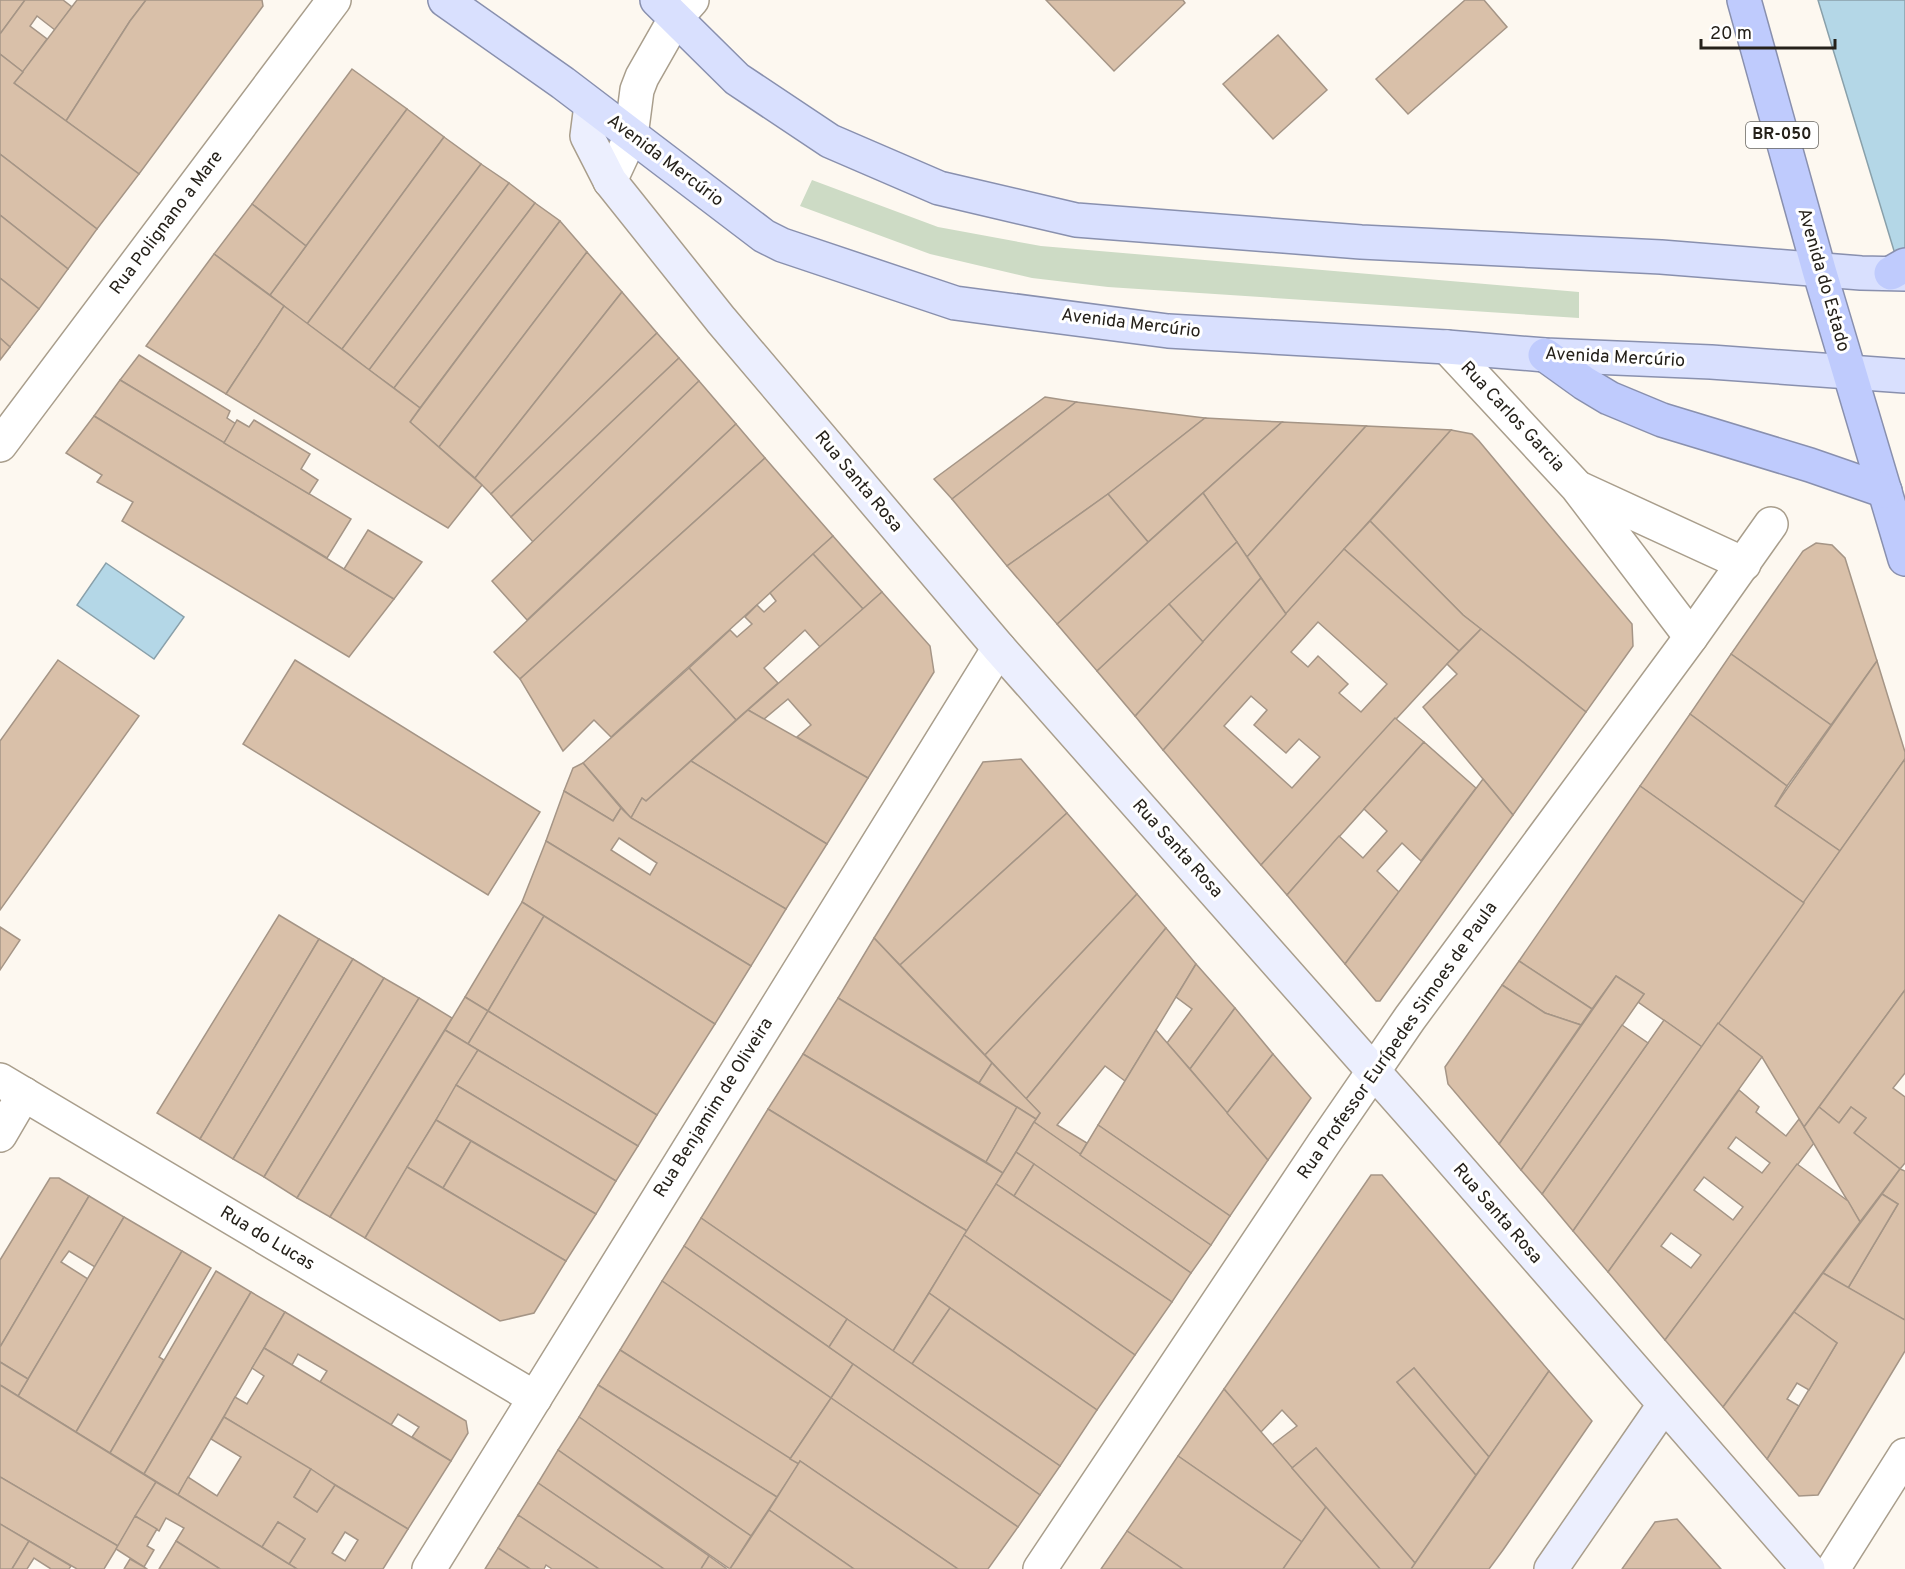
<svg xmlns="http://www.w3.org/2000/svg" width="1905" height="1569" viewBox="0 0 1905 1569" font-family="Overpass,sans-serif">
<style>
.green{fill:#cddbc5}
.water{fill:#b4d7e7;stroke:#89a0aa;stroke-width:1.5}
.building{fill:#d9c0a9;stroke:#a59586;stroke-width:1.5;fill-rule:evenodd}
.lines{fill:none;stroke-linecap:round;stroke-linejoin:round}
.street-casing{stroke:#a99e8c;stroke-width:36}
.secondary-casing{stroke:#a99e8c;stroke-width:36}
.primary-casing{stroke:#8990ae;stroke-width:36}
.highway-casing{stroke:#8990ae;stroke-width:36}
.street{stroke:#fff;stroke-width:33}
.secondary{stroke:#eceffe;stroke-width:33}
.primary{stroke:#d9e0fe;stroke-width:33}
.highway{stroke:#bfcbfd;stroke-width:33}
.labels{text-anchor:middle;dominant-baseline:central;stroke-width:6;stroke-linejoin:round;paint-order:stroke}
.shield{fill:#fff;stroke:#66645f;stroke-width:1.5}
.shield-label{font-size:16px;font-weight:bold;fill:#25211a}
.street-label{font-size:18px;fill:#25211a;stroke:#fff}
</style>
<rect width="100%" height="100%" fill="#fdf8f0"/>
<!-- green -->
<polygon class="green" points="812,180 938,227 1041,246 1579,292 1579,318 1108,287 1032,278 930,254 800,206"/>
<!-- water -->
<g class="water">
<polygon points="1818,0 1905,0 1905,287"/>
<polygon points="106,563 184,617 154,659 77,605"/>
</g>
<!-- building -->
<g class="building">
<polygon points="0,0 25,0 0,34"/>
<polygon points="25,0 63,0 72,7 55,30 37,16 30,26 47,39 23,72 0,54 0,34"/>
<polygon points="77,0 146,0 130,21 66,121 14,83"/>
<polygon points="146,0 262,0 263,6 139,174 66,121 130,21"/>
<polygon points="1046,0 1183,0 1185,3 1114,71"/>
<polygon points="1465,0 1484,0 1507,27 1408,114 1376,79"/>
<polygon points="1278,35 1327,90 1273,139 1223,84"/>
<polygon points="0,54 23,72 14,83 139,174 97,229 0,154"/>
<polygon points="352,69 407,109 306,246 252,204"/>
<polygon points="407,109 444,137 307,324 270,295"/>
<polygon points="444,137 481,164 342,349 307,324"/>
<polygon points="0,154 97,229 68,269 0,215"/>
<polygon points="481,164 509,183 369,370 342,349"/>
<polygon points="509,183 535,203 394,388 369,370"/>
<polygon points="535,203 560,221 420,408 394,388"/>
<polygon points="252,204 306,246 270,295 214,254"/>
<polygon points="0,215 68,269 39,309 0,278"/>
<polygon points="560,221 587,252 439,447 410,422"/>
<polygon points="587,252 622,292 475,478 439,447"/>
<polygon points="214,254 284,306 226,394 146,346"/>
<polygon points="0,278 39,309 10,347 0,338"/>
<polygon points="622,292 657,333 491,494 475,478"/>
<polygon points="284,306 420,408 410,422 482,485 448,528 226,394"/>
<polygon points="657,333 679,358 511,517 491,494"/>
<polygon points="0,338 10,347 0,360"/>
<polygon points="139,355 230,411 227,418 236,424 224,443 120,380"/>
<polygon points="679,358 699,381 533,542 511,517"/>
<polygon points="120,380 351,519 327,558 94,416"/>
<polygon points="699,381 736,424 527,620 492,581"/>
<polygon points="1045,397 1076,402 952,499 934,479"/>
<polygon points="1076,402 1205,418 1108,494 1007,566 952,499"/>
<polygon points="94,416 344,569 394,599 349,657 122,521 133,502 97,482 102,475 66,453"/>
<polygon points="1205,418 1282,422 1148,542 1108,494"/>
<polygon points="237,420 249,427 254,420 310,454 301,469 318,480 309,494 224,443"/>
<polygon points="1282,422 1366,426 1247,557 1203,493"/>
<polygon points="736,424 765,458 520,679 494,652"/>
<polygon points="1366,426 1451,430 1286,614 1247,557"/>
<polygon points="1451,430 1472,434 1479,441 1632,624 1633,646 1586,712 1463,615 1370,521"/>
<polygon points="765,458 833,536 611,737 594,720 563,751 520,679"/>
<polygon points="1203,493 1237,542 1097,671 1057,624"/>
<polygon points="1108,494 1148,542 1057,624 1007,566"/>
<polygon points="1370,521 1463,615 1481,629 1459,651 1344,549"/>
<polygon points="368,530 422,562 394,599 344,569"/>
<polygon points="833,536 882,592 863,609 813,554"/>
<polygon points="1237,542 1261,578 1203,642 1169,604"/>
<polygon points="1816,543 1832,545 1845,558 1877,661 1831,725 1731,654 1803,551"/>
<path d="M1344,549l115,102 -198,214 -98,-115zM1318,622l69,62 -26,28 -22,-19 9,-9 -30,-28 -10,11 -17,-15zM1251,696l16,14 -13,15 32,28 13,-14 21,18 -28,31 -68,-62z"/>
<polygon points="813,554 863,609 820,647 805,630 764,668 778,683 736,720 689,668 730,630 737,637 752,624 745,617 757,605 764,612 776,601 770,593"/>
<polygon points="1261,578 1286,614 1163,750 1135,716"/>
<polygon points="882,592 930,646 934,672 868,778 797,737 811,725 788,699 764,719 748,710"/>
<polygon points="1169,604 1203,642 1135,716 1097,671"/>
<polygon points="1481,629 1586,712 1513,815 1423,707 1457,674 1447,664"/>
<polygon points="1731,654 1831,725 1787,786 1690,714"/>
<polygon points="58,660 139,716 0,910 0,741"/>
<polygon points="295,660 540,812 488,895 243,744"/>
<polygon points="1877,661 1905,752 1905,759 1840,851 1775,806"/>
<polygon points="689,668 736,720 646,801 642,798 631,818 583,763"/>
<polygon points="748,710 868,778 827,844 691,761"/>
<polygon points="1690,714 1787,786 1775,806 1840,851 1804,903 1640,786"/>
<polygon points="1395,718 1424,742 1287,895 1261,865"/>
<polygon points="1424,742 1476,788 1421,861 1402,843 1377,871 1399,892 1345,964 1287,895 1339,836 1363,858 1387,831 1364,809"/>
<polygon points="1021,759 1067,813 900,965 874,938 983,762"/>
<polygon points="1905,759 1905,990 1804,1127 1762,1057 1718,1023"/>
<polygon points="691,761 827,844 786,909 631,818 642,798 646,801"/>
<polygon points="583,763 621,808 613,821 564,791 573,768"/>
<polygon points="1483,779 1513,815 1380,1001 1376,1001 1345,964"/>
<polygon points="1640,786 1804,903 1702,1047 1638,1002 1644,994 1616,976 1592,1009 1519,961"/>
<path d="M564,791l49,30 8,-13 10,10 155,91 -35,57 -205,-125zM619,838l38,25 -7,12 -39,-25z"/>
<polygon points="1067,813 1137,894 985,1055 900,965"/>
<polygon points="546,841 751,966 715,1024 522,902"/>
<polygon points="1137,894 1166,928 1026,1099 985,1055"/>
<polygon points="522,902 544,916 488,1011 465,997"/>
<polygon points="279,915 319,939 200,1139 157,1113"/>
<polygon points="544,916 715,1024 657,1115 488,1011"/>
<polygon points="0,927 20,940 0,970"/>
<polygon points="1166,928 1196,964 1125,1081 1105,1066 1057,1125 1087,1143 1080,1155 1034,1122 1040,1113 1026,1099"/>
<polygon points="874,938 992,1063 979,1083 838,998"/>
<polygon points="319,939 353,959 233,1159 200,1139"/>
<polygon points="353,959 384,978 264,1177 233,1159"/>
<polygon points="1519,961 1592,1009 1581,1025 1545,1013 1502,985"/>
<polygon points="1196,964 1235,1008 1190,1069 1167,1043 1192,1009 1176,997"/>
<polygon points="1616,976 1644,994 1521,1170 1499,1144"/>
<polygon points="384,978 419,998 297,1198 264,1177"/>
<polygon points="1502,985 1545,1013 1581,1025 1499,1144 1448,1084 1445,1067"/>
<polygon points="1905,990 1905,1073 1893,1088 1905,1097 1905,1163 1900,1169 1854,1133 1866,1118 1851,1107 1839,1123 1819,1107"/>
<polygon points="465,997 488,1011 468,1044 445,1030"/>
<polygon points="419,998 452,1018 330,1217 297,1198"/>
<polygon points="838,998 1017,1107 986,1162 803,1054"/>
<polygon points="1235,1008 1273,1054 1227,1113 1190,1069"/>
<polygon points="488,1011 657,1115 638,1146 468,1044"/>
<polygon points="1664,1020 1702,1047 1573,1231 1542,1194"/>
<polygon points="1718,1023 1762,1057 1608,1272 1573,1231"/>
<polygon points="1622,1025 1648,1043 1542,1194 1521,1170"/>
<polygon points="445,1030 478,1050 365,1238 330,1217"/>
<polygon points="1156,1030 1268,1160 1230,1216 1098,1125"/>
<polygon points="478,1050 638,1146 616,1181 456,1085"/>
<polygon points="803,1054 1003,1173 967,1231 768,1109"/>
<polygon points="1273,1054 1311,1098 1268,1160 1227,1113"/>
<polygon points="992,1063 1040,1113 1036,1119 979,1083"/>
<polygon points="456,1085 616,1181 596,1214 436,1120"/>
<path d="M1739,1090l20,17 -3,5 30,24 13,-17 15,24 -149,197 -57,-68zM1736,1137l34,26 -8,10 -34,-25zM1704,1177l39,30 -10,13 -39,-30zM1671,1233l30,22 -10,13 -30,-22z"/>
<polygon points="1017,1107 1036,1119 1003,1173 986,1162"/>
<polygon points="1819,1107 1839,1123 1851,1107 1866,1118 1854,1133 1900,1169 1860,1222 1804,1127"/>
<polygon points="768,1109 967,1231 893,1351 701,1218"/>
<polygon points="436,1120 471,1141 443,1188 407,1167"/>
<polygon points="1034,1122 1211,1245 1191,1273 1016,1152"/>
<polygon points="1098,1125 1230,1216 1211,1245 1080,1155"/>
<polygon points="471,1141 596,1214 566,1261 443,1188"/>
<polygon points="1016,1152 1034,1164 1014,1196 996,1184"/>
<polygon points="1034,1164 1191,1273 1172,1302 1014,1196"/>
<polygon points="1797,1164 1848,1201 1860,1222 1723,1407 1665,1340"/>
<polygon points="407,1167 566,1261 534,1313 500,1321 365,1238"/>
<polygon points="1900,1169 1905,1171 1905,1320 1848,1288 1898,1204 1882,1194"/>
<polygon points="1371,1175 1382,1175 1549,1371 1489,1457 1414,1368 1397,1382 1476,1475 1415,1563 1316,1448 1292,1468 1272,1445 1297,1426 1282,1410 1261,1432 1224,1389"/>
<polygon points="50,1178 59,1178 89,1196 0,1347 0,1260"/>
<polygon points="996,1184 1172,1302 1135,1355 964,1235"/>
<polygon points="1882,1194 1898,1204 1848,1288 1823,1273"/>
<polygon points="89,1196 124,1217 95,1267 69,1251 61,1262 88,1279 28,1379 0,1362 0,1347"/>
<polygon points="124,1217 182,1251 76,1432 18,1396"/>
<polygon points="701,1218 847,1319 829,1347 684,1246"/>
<polygon points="964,1235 1135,1355 1097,1410 929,1293"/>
<polygon points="684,1246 853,1364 831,1398 662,1281"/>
<polygon points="182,1251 211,1268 159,1357 164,1360 110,1453 76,1432"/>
<polygon points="216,1271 251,1292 144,1474 110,1453"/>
<polygon points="1823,1273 1905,1320 1905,1351 1818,1495 1799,1496 1767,1459 1837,1343 1794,1312"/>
<polygon points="662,1281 831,1398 790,1459 620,1350"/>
<polygon points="251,1292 285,1312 178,1495 144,1474"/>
<polygon points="929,1293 950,1308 912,1364 893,1351"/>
<polygon points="950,1308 1097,1410 1060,1466 912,1364"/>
<polygon points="285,1312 466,1421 468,1433 451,1461 412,1437 419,1427 398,1414 391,1425 320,1382 327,1371 298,1354 292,1365 264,1348"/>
<polygon points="1794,1312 1837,1343 1809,1390 1797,1383 1787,1399 1799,1406 1767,1459 1723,1407"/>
<polygon points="847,1319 1060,1466 1040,1495 829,1347"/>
<polygon points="264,1348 451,1461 408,1529 224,1417 235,1397 247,1404 264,1376 252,1368"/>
<polygon points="620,1350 799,1464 777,1497 598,1385"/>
<polygon points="0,1362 28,1379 18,1396 0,1385"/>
<polygon points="853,1364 1040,1495 1018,1527 831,1398"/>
<polygon points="1414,1368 1489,1457 1476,1475 1397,1382"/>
<polygon points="1549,1371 1592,1421 1503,1550 1489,1569 1411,1569"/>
<polygon points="0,1385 156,1482 118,1546 0,1477"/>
<polygon points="598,1385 777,1497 751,1536 579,1417"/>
<polygon points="1224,1389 1326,1507 1302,1542 1178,1456"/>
<polygon points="831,1398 1018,1527 988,1569 958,1569 800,1461 799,1464 790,1459"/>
<path d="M224,1417l87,52 -17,28 23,15 18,-27 73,44 -25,40h-86l-8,-5 16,-25 -27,-17 -16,25 -84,-52 10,-18 29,19 24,-39 -30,-18zM345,1532l13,8 -13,21 -13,-8z"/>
<polygon points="579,1417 751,1536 730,1569 558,1450"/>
<polygon points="1316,1448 1415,1563 1411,1569 1380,1569 1292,1468"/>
<polygon points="558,1450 709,1556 701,1569 664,1569 538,1483"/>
<polygon points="1178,1456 1302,1542 1283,1569 1183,1569 1127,1531"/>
<polygon points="800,1461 958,1569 854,1569 769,1510"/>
<polygon points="311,1469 335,1485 317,1512 294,1497"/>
<polygon points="0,1477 118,1546 104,1569 77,1569 0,1524"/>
<polygon points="156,1482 178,1495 297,1569 220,1569 176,1541 184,1528 166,1518 159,1531 135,1516"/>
<polygon points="538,1483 664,1569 599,1569 518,1515"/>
<polygon points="1326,1507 1380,1569 1283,1569"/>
<polygon points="769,1510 854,1569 730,1569"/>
<polygon points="518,1515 599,1569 552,1569 546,1565 544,1569 530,1569 498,1548"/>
<polygon points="135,1516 157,1529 147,1546 154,1550 144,1567 116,1549"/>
<polygon points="1677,1519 1721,1569 1622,1569 1655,1522"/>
<polygon points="278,1522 305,1539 289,1564 262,1547"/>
<polygon points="0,1524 29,1541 12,1569 0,1569"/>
<polygon points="1127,1531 1183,1569 1101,1569"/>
<polygon points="29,1541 71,1566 69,1569 51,1569 34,1558 27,1569 12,1569"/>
<polygon points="176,1541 220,1569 159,1569"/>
<polygon points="498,1548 530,1569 485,1569"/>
<polygon points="709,1556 727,1569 701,1569"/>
<polygon points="130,1559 144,1567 147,1569 124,1569"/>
</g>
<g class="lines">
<!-- street casing -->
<g class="street-casing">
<g id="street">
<polyline points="610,181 631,136 637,90 642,77 675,19 692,0"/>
<polyline points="1447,347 1577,487 1691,637"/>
<polyline points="0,445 334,0"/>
<polyline points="1581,489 1744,564"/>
<polyline points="0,1080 535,1398"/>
<polyline points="0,1135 24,1094"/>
<polyline points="429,1569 999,648"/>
<polyline points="1040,1569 1324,1143 1410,1018 1691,637 1771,524"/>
<polyline points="1833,1569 1905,1455"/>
</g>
</g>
<!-- secondary casing -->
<g class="secondary-casing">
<g id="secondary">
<polyline points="591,105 587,136 610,181 721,320 999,648 1429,1134 1808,1569"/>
<polyline points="1551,1569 1664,1405"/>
</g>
</g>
<!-- primary casing -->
<g class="primary-casing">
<g id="primary">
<polyline points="445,0 563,83 764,236 782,245 955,303 1168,331 1447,347 1545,355 1711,362 1905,376"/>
<polyline points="657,0 737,79 830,141 939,188 1076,220 1361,242 1661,257 1861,273 1905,274"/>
</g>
</g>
<!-- highway casing -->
<g class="highway-casing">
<g id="highway">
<polyline points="1744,0 1819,270 1905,559"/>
<polyline points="1891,273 1905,265"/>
<polyline points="1545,355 1584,383 1609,398 1662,420 1810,465 1885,491"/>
</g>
</g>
<!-- street -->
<use href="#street" class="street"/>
<!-- secondary -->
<use href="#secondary" class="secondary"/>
<!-- primary -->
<use href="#primary" class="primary"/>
<!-- highway -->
<use href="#highway" class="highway"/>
</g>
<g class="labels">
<!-- shield labels -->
<rect class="shield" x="1746" y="122" width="72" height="26" rx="4.5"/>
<g class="shield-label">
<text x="1782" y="135">BR-050</text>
</g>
<!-- street labels -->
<g class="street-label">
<text transform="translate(665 161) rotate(37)">Avenida Mercúrio</text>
<text transform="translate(167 223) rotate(-53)">Rua Polignano a Mare</text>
<text transform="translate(1823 280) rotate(74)">Avenida do Estado</text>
<text transform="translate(1131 324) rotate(7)">Avenida Mercúrio</text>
<text transform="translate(1615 358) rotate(3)">Avenida Mercúrio</text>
<text transform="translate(1512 417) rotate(47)">Rua Carlos Garcia</text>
<text transform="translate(858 482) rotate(50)">Rua Santa Rosa</text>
<text transform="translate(1177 849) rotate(48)">Rua Santa Rosa</text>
<text transform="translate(1398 1041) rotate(-55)">Rua Professor Eurípedes Simoes de Paula</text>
<text transform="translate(714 1108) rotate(-58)">Rua Benjamim de Oliveira</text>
<text transform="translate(1497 1214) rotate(49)">Rua Santa Rosa</text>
<text transform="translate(267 1239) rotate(31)">Rua do Lucas</text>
</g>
</g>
<!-- scale -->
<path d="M1701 39v9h134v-9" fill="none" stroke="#25211a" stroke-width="3"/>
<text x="1710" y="39" font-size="18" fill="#25211a" stroke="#ffffff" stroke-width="4.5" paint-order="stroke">20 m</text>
</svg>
